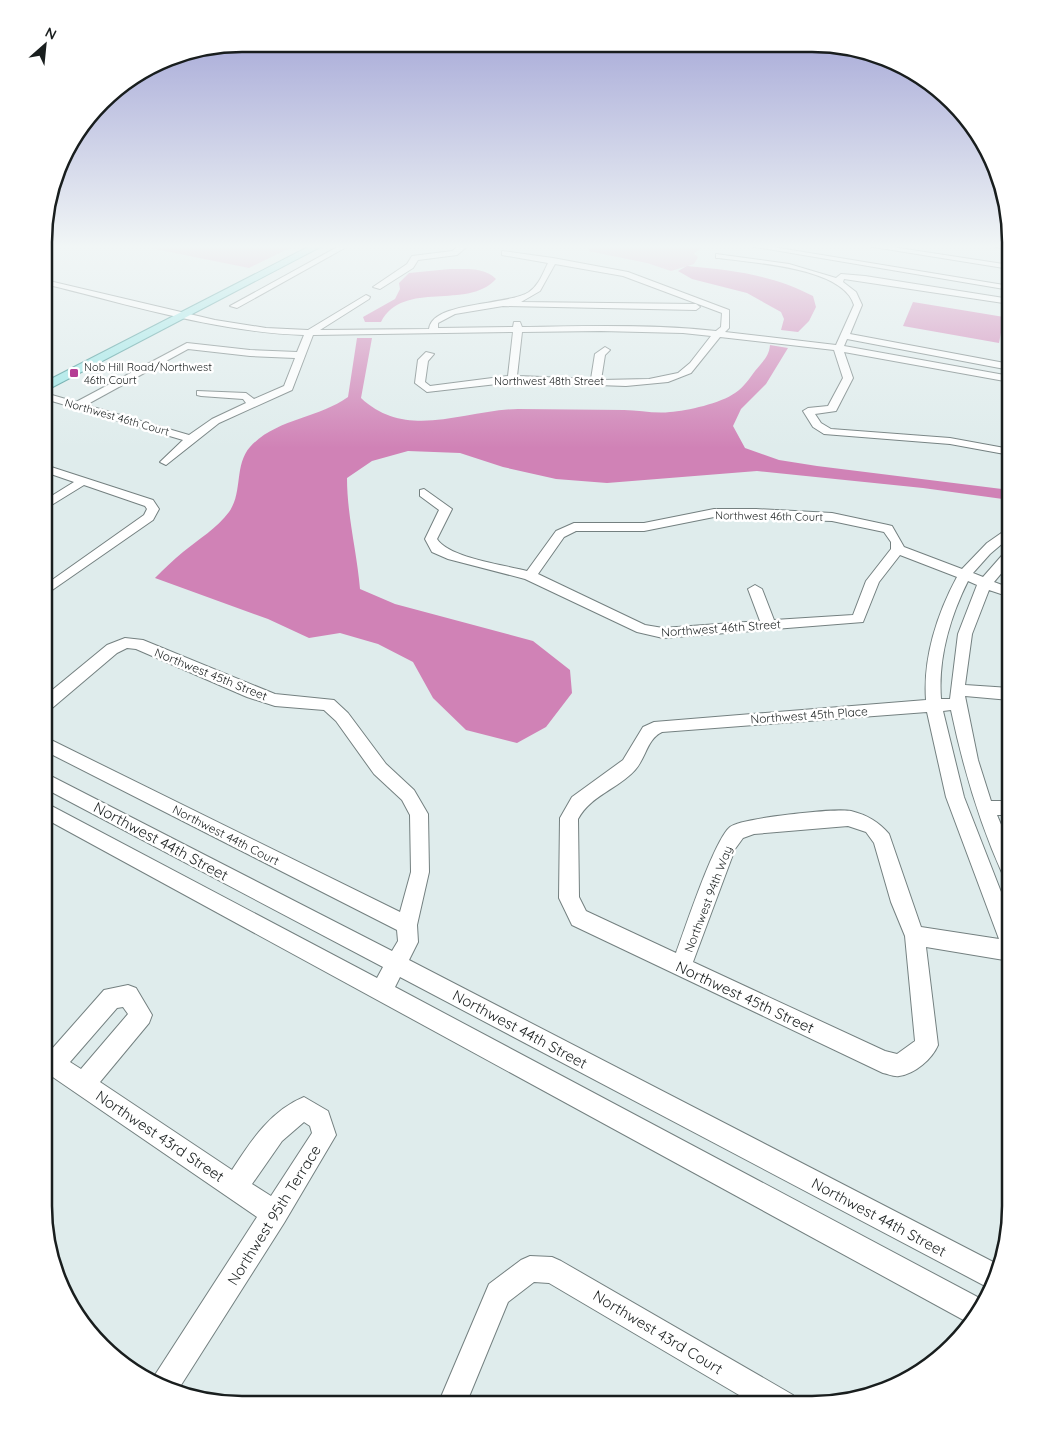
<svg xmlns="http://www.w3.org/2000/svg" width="1054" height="1449" viewBox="0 0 1054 1449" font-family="Quicksand,sans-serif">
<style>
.green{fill:#e3afcf}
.water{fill:#d082b6}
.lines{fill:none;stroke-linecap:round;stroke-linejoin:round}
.minor-casing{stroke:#748080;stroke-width:2}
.major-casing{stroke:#439595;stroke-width:2}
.minor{fill:#fff;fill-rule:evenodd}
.major{fill:#9be6e6;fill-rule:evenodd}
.poi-dot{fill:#b53e94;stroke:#fff;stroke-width:2}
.labels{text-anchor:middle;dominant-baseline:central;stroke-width:5;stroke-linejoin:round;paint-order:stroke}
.far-poi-label{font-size:11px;fill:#191e1e;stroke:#fff;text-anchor:start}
.far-street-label{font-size:11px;fill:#191e1e;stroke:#fff}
.street-label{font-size:12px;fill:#191e1e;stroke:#fff}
.near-street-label{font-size:15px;fill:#191e1e;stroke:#fff}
.rim{fill:none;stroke:#191e1e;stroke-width:2.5}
</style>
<rect width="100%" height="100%" fill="#dfecec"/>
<!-- green -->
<g class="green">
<polygon points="157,245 296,245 249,268 150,248"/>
<polygon points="595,245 704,245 694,254 698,257 694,264 671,271 647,263 588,251"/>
</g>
<!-- water -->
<g class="water">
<path d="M687,266c45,4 86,9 126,30l3,11 -7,14 -11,11 -17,-2 3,-11 -3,-7 -34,-19 -55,-14 -14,-8z"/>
<path d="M450,269c16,0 35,-2 46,10 -29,32 -92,0 -115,43h-16l-2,-5 32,-18 5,-10 -1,-6 10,-10z"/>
<polygon points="913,302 1004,317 999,343 903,326"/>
<path d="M357,338h15l-11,60c46,43 103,12 157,11 35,0 71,1 106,1 15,0 31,4 46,2 17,-1 51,-9 65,-19 9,-6 14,-14 20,-22 7,-9 14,-14 15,-26l18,3 -22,36 -25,25 -8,17 12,22 34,12 38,6 193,24v10l-87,-12 -166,-17 -150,12 -51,-4 -53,-12 -43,-14 -52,-2 -36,10 -25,17c0,38 10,74 13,111l35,15 138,37 37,29 2,23 -26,34 -29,16 -51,-13 -33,-32 -20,-36 -35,-18 -38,-11 -31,5 -41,-19 -113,-41c9,-9 18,-18 28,-26 16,-13 34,-24 46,-40 14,-19 5,-47 21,-65 25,-28 69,-29 98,-50z"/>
</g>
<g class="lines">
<!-- minor casing -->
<g class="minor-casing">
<g id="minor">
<polygon points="341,245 350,245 237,308 230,306"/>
<polygon points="460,245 469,245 457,255 418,260 413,268 380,289 373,287 407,264 412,256 452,251"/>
<polygon points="744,245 761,245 1010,286 1010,290"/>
<polygon points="861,245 879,245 1010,265 1010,269"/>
<polygon points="987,245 1010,246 1010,250"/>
<path d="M502,251l51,7 75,14 101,38v18l-4,4 111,13 18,-40c-11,-38 -102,-42 -135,-47h-3v-4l73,10 47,14 5,-4 24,2 145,23v5l-166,-25 -1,3 13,10 6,13 -12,29 160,30v6l-163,-31 -3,7 166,30v6l-166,-30 9,26 -17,33 -21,3 6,9 10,6 119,9 60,11v6l-60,-11 -126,-10 -11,-7 -10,-16 5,-3 20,-2 15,-28 -9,-28 -114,-13 -29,36 -23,9 -42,4 -112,-4 -87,10 -12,-9 3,-23 8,-8 8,2 -6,7 -3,21 5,4 78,-10 5,-44 -200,3 -21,55 -73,33 -53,42 -6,-3 23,-22 -138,-41v-6l31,9 111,-59 63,7 47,2 7,-17c-88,-3 -173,-30 -259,-51v-4l170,40 51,8 42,2 58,-35 4,2 -1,2 -49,31 109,-1c3,-28 78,-23 100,-37 10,-7 14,-19 19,-29l-46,-8zM555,264l68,12 99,37 -1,14 -5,4c-65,-7 -130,-5 -194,-4l-2,-5h-6l-1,5 -75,1v-5l17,-9 48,-8 193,4 4,-3 -4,-3 -175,-2 19,-11zM601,331l82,2 28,3 -21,27 -12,10 -29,6 -48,1 4,-25 5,-5 -5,-3 -10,7 -4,25 -74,-3 5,-44zM188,349l62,7 45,2 -11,28 -30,13 -8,-6 -49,-2v4l4,1 42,3 3,4 -34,16 -23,16 -103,-30z"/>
<polygon points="1010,400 1010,413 1002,406"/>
<polygon points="45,465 153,500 159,509 153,520 45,595 45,585 144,515 147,509 145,506 84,485 45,509 45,500 74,482 45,472"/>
<path d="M424,489l28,20 -15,30c12,19 68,26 90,32l29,-40 18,-8h70l70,-14h42l76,4 56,12 4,1 12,21 58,22 25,-26 23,-16v10l-20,17 -17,19 10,4 22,-25 5,-1v12l-16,19 16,6v9l-21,-7 -17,44 -7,51 45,3v12l-45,-4 13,64 13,41h19v14h-13l13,31v31l-7,-2c-24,-53 -40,-108 -52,-165l-8,1 21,86 46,118v46l-84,-14 12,98c-6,14 -23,29 -39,31 -5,1 -11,-2 -16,-3l-311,-148 -13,-27 1,-80 12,-21 51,-37 20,-33 11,-5 272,-22c-3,-42 11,-86 31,-123l-57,-22 -21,27 -16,40 -200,16 -26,-6 -112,-53 -77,-20 -16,-7 -7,-13 14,-29 -19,-14v-6zM714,517l118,4 52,11 7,10v7l-25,32 -13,34 -79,5 -12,-31 -7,-4 -7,4 12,32 -97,7 -18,-3 -107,-51 26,-37 12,-6h68zM968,581l9,4 -19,49 -8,65h-9c-3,-40 9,-82 27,-118zM927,712l19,85 53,142 -78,-12 -32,-93c-10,-12 -22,-19 -38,-23 -15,-3 -110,7 -121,16 -16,13 -45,102 -54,126l-90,-42 -7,-14 -1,-78c13,-24 40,-30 57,-49 11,-12 12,-31 27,-38zM848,826l18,6 8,11 17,59 14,34 10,105 -18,13 -12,-3 -192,-89 42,-113 8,-11 11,-4z"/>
<polygon points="125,638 143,640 275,694 334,700 348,713 386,764 414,790 428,814 429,872 417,925 418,942 409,960 1001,1266 991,1289 987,1287 400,977 395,987 985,1301 977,1317 969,1323 44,818 44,802 377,978 383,967 44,788 45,773 392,951 398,941 397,930 45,751 45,737 400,912 411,872 410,815 402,800 374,774 336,721 324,710 275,706 247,697 136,649 127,648 117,653 51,709 45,711 45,696 107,645"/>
<path d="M128,985l8,3 16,27 -3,8 -49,59 132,88c19,-29 38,-59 72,-73l24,14 8,24 -52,88 -108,170 -25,-11 2,-4 104,-161 -213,-146v-24l7,3 53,-60zM123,1007l5,7 -47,55 -11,-7 47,-54zM304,1122l6,4 2,7 -41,63 -19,-12 30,-43z"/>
<polygon points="530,1256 552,1257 561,1261 793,1395 797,1405 756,1405 549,1283 534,1282 508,1302 466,1404 438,1404 489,1284 521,1260"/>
</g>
</g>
<!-- major casing -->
<g class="major-casing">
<polygon id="major" points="312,245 324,245 45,391 45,382"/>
</g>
<!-- minor -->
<use href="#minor" class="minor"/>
<!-- major -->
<use href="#major" class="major"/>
</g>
<!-- sky -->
<linearGradient id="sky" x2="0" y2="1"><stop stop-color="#9ea0d4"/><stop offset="0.55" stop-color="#f1f6f6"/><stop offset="1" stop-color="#f1f6f6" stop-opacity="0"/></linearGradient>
<rect width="1054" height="448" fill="url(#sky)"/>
<!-- markers -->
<rect class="poi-dot" x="69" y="368" width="10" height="10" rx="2.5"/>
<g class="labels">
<!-- far-poi labels -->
<g class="far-poi-label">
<text x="84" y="367">Nob Hill Road/Northwest<tspan x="84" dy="13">46th Court</tspan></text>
</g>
<!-- far-street labels -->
<g class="far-street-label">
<text x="549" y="381">Northwest 48th Street</text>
<text transform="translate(117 417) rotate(16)">Northwest 46th Court</text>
<text transform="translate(769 516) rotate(1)">Northwest 46th Court</text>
</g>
<!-- street labels -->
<g class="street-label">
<text transform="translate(721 628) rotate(-4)">Northwest 46th Street</text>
<text transform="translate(211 674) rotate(22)">Northwest 45th Street</text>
<text transform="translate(809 715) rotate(-4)">Northwest 45th Place</text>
<text transform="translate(226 835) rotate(27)">Northwest 44th Court</text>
<text transform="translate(708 899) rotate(-69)">Northwest 94th Way</text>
</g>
<!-- near-street labels -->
<g class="near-street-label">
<text transform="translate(161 841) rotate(28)">Northwest 44th Street</text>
<text transform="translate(745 997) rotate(25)">Northwest 45th Street</text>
<text transform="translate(520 1029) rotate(28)">Northwest 44th Street</text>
<text transform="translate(160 1136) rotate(34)">Northwest 43rd Street</text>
<text transform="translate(274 1215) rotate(-58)">Northwest 95th Terrace</text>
<text transform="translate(879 1217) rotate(28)">Northwest 44th Street</text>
<text transform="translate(658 1332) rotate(31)">Northwest 43rd Court</text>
</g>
</g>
<!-- crop -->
<path d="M0 0H1054V1449H0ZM242 52H812A190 190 0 0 1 1002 242V1206A190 190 0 0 1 812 1396H242A190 190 0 0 1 52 1206V242A190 190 0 0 1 242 52Z" fill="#fff" fill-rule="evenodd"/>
<path class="rim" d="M242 52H812A190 190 0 0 1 1002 242V1206A190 190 0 0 1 812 1396H242A190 190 0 0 1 52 1206V242A190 190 0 0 1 242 52Z"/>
<!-- north arrow -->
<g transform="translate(45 45) rotate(27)" stroke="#ffffff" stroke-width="4" paint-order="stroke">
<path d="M0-4L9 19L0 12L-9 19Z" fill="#191e1e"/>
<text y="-8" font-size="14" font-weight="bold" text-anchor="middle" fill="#191e1e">N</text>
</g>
</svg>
